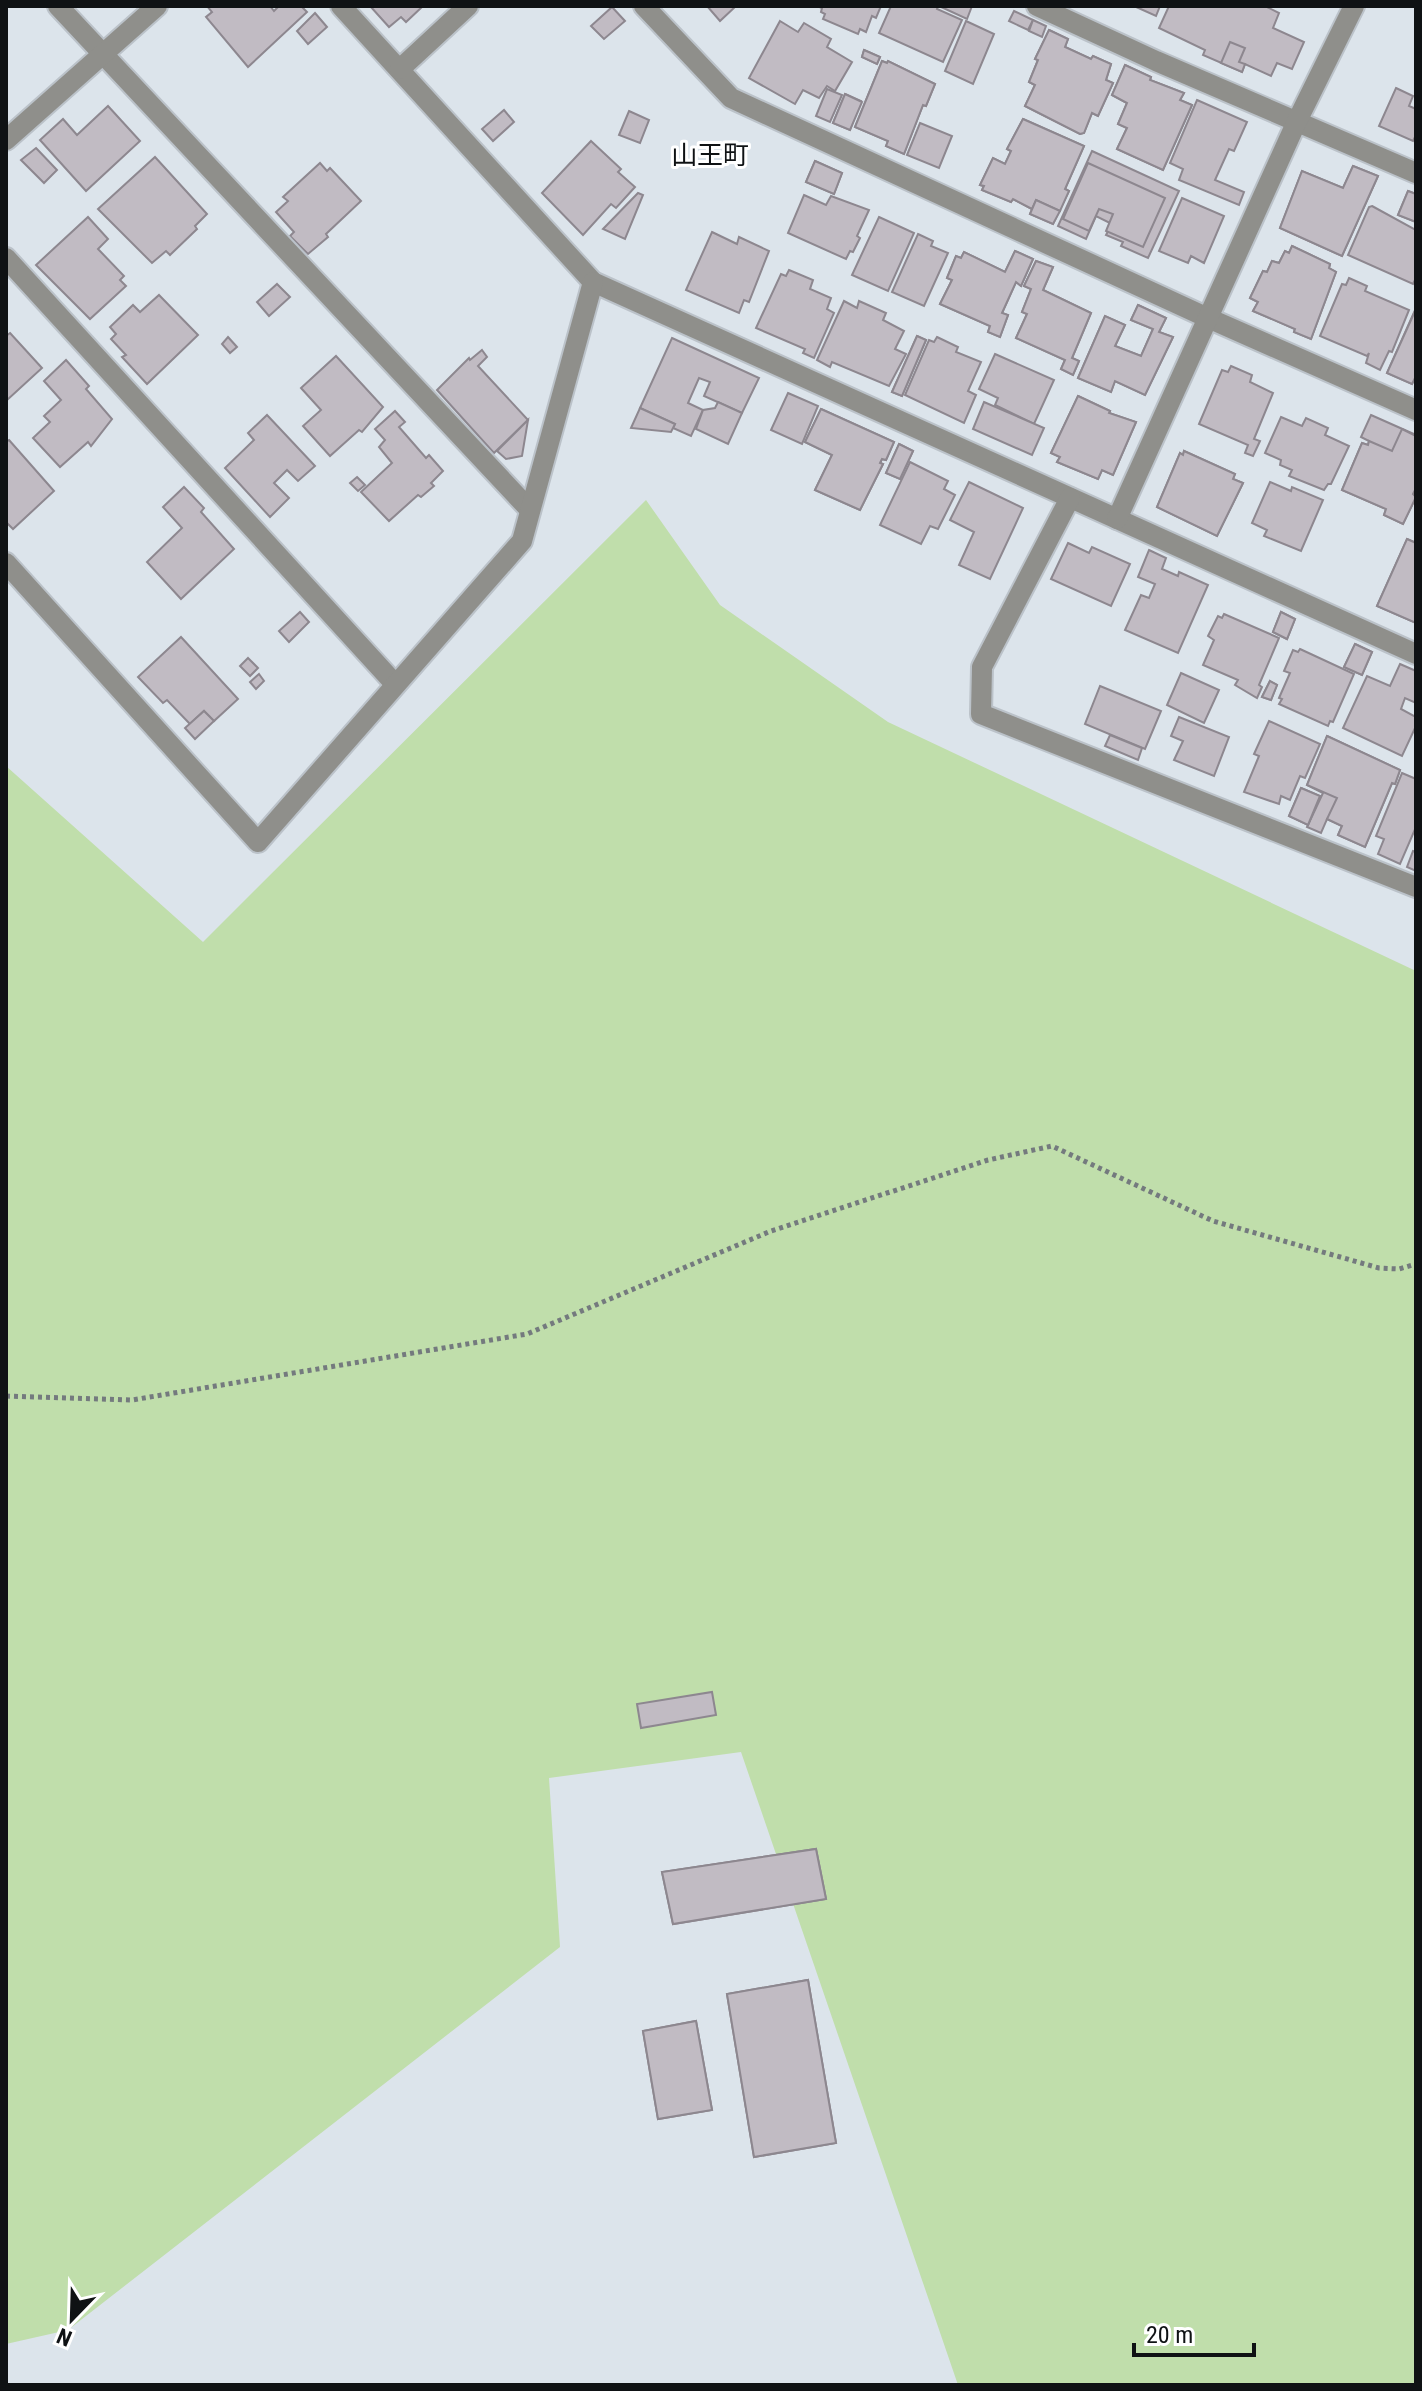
<svg xmlns="http://www.w3.org/2000/svg" width="1422" height="2391" viewBox="0 0 1422 2391" font-family="'Roboto Condensed','Noto Sans JP',sans-serif">
<style>
.green{fill:#c0deab}
.building{fill:#c1bbc3;stroke:#8d878f;stroke-width:2}
.lines{fill:none;stroke-linecap:round;stroke-linejoin:round}
.street-casing{stroke:#bbc2c9;stroke-width:24}
.path{stroke:#747a7e;stroke-width:5;stroke-dasharray:4 4;stroke-linecap:butt}
.street{stroke:#8f8f8b;stroke-width:20}
.labels{text-anchor:middle;dominant-baseline:central;stroke-width:6;stroke-linejoin:round;paint-order:stroke}
.neighbourhood-label{font-size:26px;fill:#0f1214;stroke:#fff}
</style>
<rect width="100%" height="100%" fill="#dce4eb"/>
<!-- green -->
<polygon class="green" points="646,500 720,605 888,722 1416,971 1416,2385 958,2385 741,1752 549,1778 560,1947 68,2330 6,2344 6,766 203,942"/>
<!-- building -->
<g class="building">
<polygon points="207,6 270,6 274,11 279,6 301,6 307,12 248,67 206,17 212,12"/>
<polygon points="370,6 423,6 406,22 401,17 389,27"/>
<polygon points="707,6 736,6 720,21"/>
<polygon points="817,6 881,6 876,18 872,16 866,32 860,29 858,34 823,19 825,14 821,12 822,8"/>
<polygon points="891,6 938,6 937,9 962,20 943,62 879,33"/>
<polygon points="939,6 972,6 967,19"/>
<polygon points="1134,6 1160,6 1156,16"/>
<polygon points="1169,6 1265,6 1279,13 1273,28 1304,42 1292,69 1277,63 1271,76 1245,64 1242,72 1203,55 1205,50 1159,28"/>
<polygon points="612,7 625,21 604,39 591,26"/>
<polygon points="1014,11 1033,20 1028,30 1009,21"/>
<polygon points="315,13 327,27 308,44 297,31"/>
<polygon points="1033,20 1046,26 1042,37 1029,31"/>
<polygon points="780,21 798,32 804,23 831,39 827,47 852,62 835,91 827,86 819,98 803,90 795,104 749,78"/>
<polygon points="966,21 994,34 973,84 945,71"/>
<polygon points="1049,30 1068,39 1065,47 1091,59 1093,56 1111,64 1106,80 1113,83 1098,116 1092,113 1084,133 1080,134 1025,106 1035,85 1029,82 1038,60 1035,59"/>
<polygon points="1049,30 1068,39 1065,47 1091,59 1093,56 1111,64 1106,80 1113,83 1098,116 1092,113 1084,133 1080,134 1025,106 1035,85 1029,82 1038,60 1035,59"/>
<polygon points="1230,42 1245,48 1239,62 1245,64 1242,72 1221,63"/>
<polygon points="864,50 880,57 877,64 862,57"/>
<polygon points="864,50 880,57 877,64 862,57"/>
<polygon points="882,61 887,63 888,61 935,84 926,106 923,105 904,154 886,146 888,141 855,127"/>
<polygon points="882,61 887,63 888,61 935,84 926,106 923,105 904,154 886,146 888,141 855,127"/>
<polygon points="1125,65 1151,77 1150,80 1184,93 1180,100 1192,105 1163,170 1117,149 1127,128 1118,124 1127,103 1112,95"/>
<polygon points="1125,65 1151,77 1150,80 1184,93 1180,100 1192,105 1163,170 1117,149 1127,128 1118,124 1127,103 1112,95"/>
<polygon points="1396,88 1413,96 1409,106 1416,109 1416,135 1413,141 1379,126"/>
<polygon points="827,89 842,95 830,122 816,116"/>
<polygon points="845,94 861,101 850,130 833,123"/>
<polygon points="845,94 862,102 850,130 833,123"/>
<polygon points="1197,100 1247,122 1234,151 1229,149 1215,180 1244,192 1239,205 1179,180 1183,169 1170,163"/>
<polygon points="108,106 140,141 86,191 40,140 63,119 77,135"/>
<polygon points="504,110 514,122 493,141 482,129"/>
<polygon points="629,111 649,120 640,143 619,135"/>
<polygon points="1023,119 1084,146 1065,189 1069,191 1053,224 1030,214 1032,209 1013,199 1011,202 982,190 984,186 980,185 993,158 1005,164 1011,151 1007,149"/>
<polygon points="1023,119 1084,146 1065,189 1069,191 1060,211 1036,200 1032,209 1013,199 1011,202 982,190 984,186 980,185 993,158 1005,164 1011,151 1007,149"/>
<polygon points="920,123 952,136 939,168 907,155"/>
<polygon points="591,141 621,169 618,172 635,187 616,208 611,204 583,235 542,193"/>
<polygon points="36,148 57,170 44,183 21,160"/>
<polygon points="1092,151 1179,191 1148,258 1121,246 1123,242 1106,235 1112,224 1096,216 1086,239 1058,226"/>
<polygon points="155,157 207,214 195,226 197,229 170,255 166,251 152,263 98,209"/>
<polygon points="815,161 842,173 834,194 806,182"/>
<polygon points="815,161 842,173 834,194 806,182"/>
<polygon points="320,163 327,171 330,168 361,201 326,234 328,237 308,254 290,236 294,232 276,212 288,201 283,197"/>
<polygon points="1088,163 1165,198 1143,247 1106,231 1113,214 1099,209 1089,231 1063,219"/>
<polygon points="1353,166 1378,176 1342,256 1280,228 1302,171 1343,188"/>
<polygon points="1353,166 1378,176 1342,256 1280,228 1302,171 1343,188"/>
<polygon points="1408,191 1416,194 1416,222 1398,215"/>
<polygon points="1408,191 1416,194 1416,222 1398,215"/>
<polygon points="638,193 643,195 625,239 603,229"/>
<polygon points="804,195 826,205 831,196 869,210 857,236 860,238 853,252 850,251 846,259 788,233"/>
<polygon points="1182,198 1224,216 1204,263 1191,256 1188,263 1159,251"/>
<polygon points="1036,200 1060,211 1053,224 1030,214"/>
<polygon points="1372,206 1416,230 1416,278 1413,284 1348,255 1369,207"/>
<polygon points="88,217 108,239 98,249 124,276 120,280 126,286 90,319 36,265"/>
<polygon points="879,217 914,233 888,291 852,275"/>
<polygon points="712,232 737,244 739,237 769,251 749,302 744,300 739,313 686,290"/>
<polygon points="918,234 933,241 931,246 948,253 924,306 892,292"/>
<polygon points="1292,246 1330,264 1329,268 1336,272 1311,339 1294,332 1295,329 1253,311 1258,302 1250,298 1263,271 1267,272 1272,261 1279,263 1285,251 1289,253"/>
<polygon points="1292,246 1330,264 1329,268 1336,272 1311,339 1294,332 1295,329 1253,311 1258,302 1250,298 1263,271 1267,272 1272,261 1279,263 1285,251 1289,253"/>
<polygon points="1015,251 1033,259 1021,286 1016,282 1002,313 1008,315 1000,337 988,332 990,326 940,304 952,280 947,278 956,256 961,258 964,252 1005,272"/>
<polygon points="1015,251 1033,259 1021,286 1016,282 1002,313 1008,315 1000,337 988,332 990,326 940,304 952,280 947,278 956,256 961,258 964,252 1005,272"/>
<polygon points="1036,261 1053,267 1043,290 1091,313 1072,358 1079,361 1073,375 1061,369 1065,360 1016,338 1027,314 1022,312 1031,289 1024,286"/>
<polygon points="1036,261 1053,267 1043,290 1091,313 1072,358 1079,361 1073,375 1061,369 1065,360 1016,338 1027,314 1022,312 1031,289 1024,286"/>
<polygon points="789,270 813,280 810,289 831,298 827,309 834,313 814,358 803,353 805,349 756,328 781,274 786,276"/>
<polygon points="1349,278 1367,286 1365,291 1409,310 1392,352 1389,351 1380,370 1366,363 1369,353 1367,356 1320,336 1342,284 1346,285"/>
<polygon points="277,284 290,297 269,316 257,302"/>
<polygon points="159,295 198,335 147,384 122,357 126,355 111,339 116,334 110,327 133,305 140,312"/>
<polygon points="844,301 857,308 859,301 886,313 883,320 904,331 895,349 906,354 889,386 832,362 830,367 817,360"/>
<polygon points="1138,305 1166,318 1159,332 1173,337 1145,395 1115,381 1111,392 1078,378 1105,316 1125,325 1115,346 1141,356 1153,329 1131,320"/>
<polygon points="1138,305 1166,318 1159,332 1173,337 1145,395 1115,381 1111,392 1078,378 1105,316 1125,325 1115,346 1141,356 1153,329 1131,320"/>
<polygon points="1416,308 1416,376 1412,384 1387,373"/>
<polygon points="1416,309 1416,376 1412,384 1387,373"/>
<polygon points="10,333 42,368 6,401 6,336"/>
<polygon points="917,336 926,340 902,396 892,392"/>
<polygon points="917,336 926,340 902,396 892,392"/>
<polygon points="228,337 237,347 230,353 222,344"/>
<polygon points="937,337 958,347 956,352 981,362 968,391 976,395 964,423 905,395 929,340 934,342"/>
<polygon points="672,338 759,378 742,413 704,396 710,382 699,378 688,403 703,410 691,436 673,428 675,424 640,408"/>
<polygon points="482,350 487,357 478,366 528,420 494,453 437,390 469,358 470,360"/>
<polygon points="995,354 1054,380 1034,424 995,405 998,398 979,389"/>
<polygon points="336,356 383,407 362,432 359,430 330,456 303,426 321,410 301,388"/>
<polygon points="66,360 89,386 86,389 112,419 91,446 88,442 60,467 33,438 50,422 44,416 61,400 44,381"/>
<polygon points="1231,366 1252,375 1250,382 1273,393 1254,439 1260,441 1253,456 1245,453 1248,445 1199,424 1222,370 1228,372"/>
<polygon points="788,393 818,406 802,444 771,430"/>
<polygon points="1078,396 1110,411 1109,413 1136,422 1113,475 1102,470 1098,479 1057,462 1060,457 1051,453"/>
<polygon points="1078,396 1110,411 1109,413 1136,422 1113,475 1102,470 1098,479 1057,462 1060,457 1051,453"/>
<polygon points="718,402 742,413 728,444 696,429 703,410 715,408"/>
<polygon points="984,402 1044,428 1032,455 973,429"/>
<polygon points="640,408 675,424 671,432 631,428"/>
<polygon points="821,409 894,442 886,460 882,459 880,463 883,464 860,510 815,490 832,455 805,442"/>
<polygon points="821,409 894,442 886,460 882,459 880,463 883,464 860,510 815,490 832,455 805,442"/>
<polygon points="395,411 405,422 399,427 426,458 429,455 443,471 431,483 434,486 421,497 418,495 389,521 361,492 392,463 379,447 385,440 375,429"/>
<polygon points="267,415 315,466 298,481 287,470 274,483 289,498 270,517 225,468 254,440 248,433"/>
<polygon points="1371,415 1416,435 1416,488 1413,494 1416,497 1403,524 1384,515 1386,509 1342,490 1362,443 1368,445 1369,441 1361,437"/>
<polygon points="1281,417 1302,426 1306,418 1328,428 1325,435 1349,446 1331,484 1328,484 1324,490 1289,476 1292,470 1280,465 1281,460 1265,453"/>
<polygon points="528,420 522,456 506,459 497,451"/>
<polygon points="1402,429 1416,436 1416,488 1413,494 1416,497 1403,524 1384,515 1386,509 1342,490 1362,443 1368,445 1369,441 1392,451"/>
<polygon points="9,440 54,491 13,529 6,522 6,442"/>
<polygon points="899,444 913,451 900,479 886,473"/>
<polygon points="899,444 913,451 900,479 886,473"/>
<polygon points="1184,451 1235,474 1233,479 1243,483 1217,536 1157,507 1180,453 1183,455"/>
<polygon points="1184,451 1235,474 1233,479 1243,483 1217,536 1157,507 1180,453 1183,455"/>
<polygon points="910,462 948,481 944,489 955,495 938,529 930,526 921,544 880,525"/>
<polygon points="357,477 365,485 358,491 350,483"/>
<polygon points="969,482 1023,508 990,579 959,565 974,532 950,520"/>
<polygon points="1270,482 1291,491 1292,487 1323,500 1301,551 1264,536 1267,530 1252,523"/>
<polygon points="184,487 204,508 201,512 234,549 181,599 147,562 182,528 163,507"/>
<polygon points="1407,539 1416,543 1416,623 1377,606"/>
<polygon points="1407,539 1416,543 1416,623 1377,606"/>
<polygon points="1068,543 1089,553 1092,547 1130,564 1111,606 1051,579"/>
<polygon points="1149,550 1166,558 1162,569 1178,576 1179,572 1208,585 1178,653 1125,630 1141,595 1149,598 1155,584 1138,577"/>
<polygon points="300,612 309,622 289,642 279,631"/>
<polygon points="1281,612 1295,619 1287,639 1273,632"/>
<polygon points="1281,612 1295,619 1287,639 1273,632"/>
<polygon points="1224,614 1279,638 1259,685 1262,687 1257,698 1235,685 1238,680 1203,665 1214,640 1208,636 1218,616 1222,618"/>
<polygon points="181,637 238,699 214,721 204,711 190,724 167,700 163,703 138,677"/>
<polygon points="1355,644 1372,652 1362,675 1344,667"/>
<polygon points="1355,644 1372,652 1362,675 1344,667"/>
<polygon points="1300,649 1354,674 1333,722 1330,721 1328,726 1279,704 1282,699 1279,698 1290,673 1284,671 1293,650 1298,652"/>
<polygon points="248,658 258,668 250,676 240,666"/>
<polygon points="1400,664 1416,671 1416,703 1405,698 1401,709 1416,717 1416,726 1402,756 1343,728 1367,676 1390,686"/>
<polygon points="1181,673 1219,690 1204,723 1167,705"/>
<polygon points="259,674 264,681 256,689 250,682"/>
<polygon points="1270,681 1277,685 1271,700 1262,697"/>
<polygon points="1270,681 1277,685 1271,700 1262,697"/>
<polygon points="1100,686 1161,711 1145,749 1085,724"/>
<polygon points="204,711 214,721 195,739 185,728"/>
<polygon points="1179,717 1229,737 1214,776 1174,760 1183,741 1171,736"/>
<polygon points="1269,721 1320,744 1305,778 1300,776 1290,800 1281,796 1279,804 1244,792 1259,756 1254,754"/>
<polygon points="1110,735 1142,748 1138,760 1105,746"/>
<polygon points="1327,736 1400,770 1395,784 1392,783 1365,847 1338,835 1342,826 1327,819 1321,833 1307,827 1323,793 1307,785"/>
<polygon points="1327,736 1400,770 1395,784 1392,783 1365,847 1338,835 1342,826 1327,819 1337,798 1307,785"/>
<polygon points="1402,773 1416,779 1416,827 1400,864 1378,854 1384,839 1376,836"/>
<polygon points="1301,788 1320,796 1308,825 1289,816"/>
<polygon points="1301,788 1320,796 1308,825 1289,816"/>
<polygon points="1413,851 1416,852 1416,871 1407,867"/>
<polygon points="712,1692 716,1715 641,1728 637,1704"/>
<polygon points="816,1849 826,1899 673,1924 662,1872"/>
<polygon points="816,1849 826,1899 673,1924 662,1872"/>
<polygon points="808,1980 836,2143 754,2157 727,1994"/>
<polygon points="808,1980 836,2143 754,2157 727,1994"/>
<polygon points="696,2021 712,2110 658,2119 643,2031"/>
<polygon points="696,2021 712,2110 658,2119 643,2031"/>
</g>
<g class="lines">
<!-- street casing -->
<g class="street-casing">
<g id="street">
<polyline points="58,6 530,510"/>
<polyline points="341,6 593,282 1416,654"/>
<polyline points="644,6 731,98 1208,318 1416,410"/>
<polyline points="1037,6 1156,61 1416,173"/>
<polyline points="400,69 468,6"/>
<polyline points="6,140 157,6"/>
<polyline points="6,258 395,684"/>
<polyline points="1070,498 982,667 981,714 1416,887"/>
<polyline points="1117,519 1297,121 1354,6"/>
<polyline points="6,563 258,842 522,541 593,282"/>
</g>
</g>
<!-- path -->
<polyline class="path" points="6,1396 132,1400 527,1334 771,1231 988,1160 1052,1146 1213,1221 1379,1268 1399,1269 1416,1264"/>
<!-- street -->
<use href="#street" class="street"/>
</g>
<g class="labels">
<!-- neighbourhood labels -->
<g class="neighbourhood-label">
<text x="710" y="155">山王町</text>
</g>
</g>
<!-- border -->
<rect width="1422" height="2391" fill="none" stroke="#0f1214" stroke-width="16"/>
<!-- north arrow -->
<g transform="translate(72 2319) rotate(203)" stroke="#ffffff" stroke-width="6" paint-order="stroke">
<path d="M0-6L14 30L0 20L-14 30Z" fill="#0f1214"/>
<text y="-12" font-size="22" font-weight="bold" text-anchor="middle" fill="#0f1214">N</text>
</g>
<!-- scale -->
<path d="M1134 2343v12h120v-12" fill="none" stroke="#0f1214" stroke-width="4"/>
<text x="1146" y="2343" font-size="24" fill="#0f1214" stroke="#ffffff" stroke-width="6" paint-order="stroke">20 m</text>
</svg>
